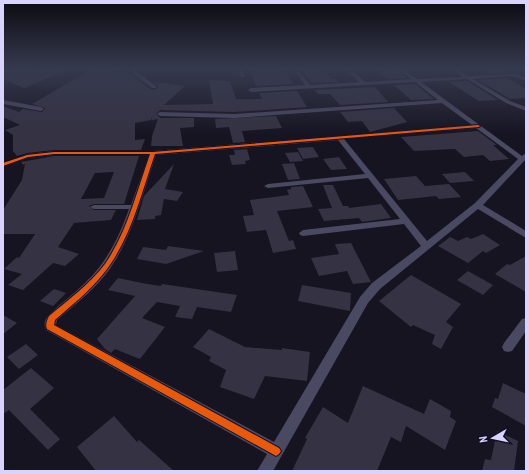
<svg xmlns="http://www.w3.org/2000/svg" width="529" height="474" viewBox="0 0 529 474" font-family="'PT Sans Narrow',sans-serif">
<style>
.building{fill:#343243;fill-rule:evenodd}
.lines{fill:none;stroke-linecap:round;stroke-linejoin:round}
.street{fill:#4a4962;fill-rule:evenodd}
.cycleway-casing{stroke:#130f26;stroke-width:2}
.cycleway{fill:#e8590c;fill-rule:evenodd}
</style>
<rect width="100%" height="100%" fill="#161421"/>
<!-- building -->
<g class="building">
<polygon points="3,69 11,71 18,69 30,70 70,69 24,88 3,79"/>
<polygon points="87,69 113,69 132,75 152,90 158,88 157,85 153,82 185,86 164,105 213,104 209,80 230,81 236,99 262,99 259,93 297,91 307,107 234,112 160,110 156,114 160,118 194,118 194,127 180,128 183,146 151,146 152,136 158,119 152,120 152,117 151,120 135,123 135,140 145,139 141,150 54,150 27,153 17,156 13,151 13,135 5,130 20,125 3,117 3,106 19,112 23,109 42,112 45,109 45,108 32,104 89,71"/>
<polygon points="250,69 284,69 293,84 256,86"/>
<polygon points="301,69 322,69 332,79 336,79 338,82 311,83"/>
<polygon points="375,69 397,69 407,78 387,79"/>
<polygon points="480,69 502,69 507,71 507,73 489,74"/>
<polygon points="507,78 526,89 526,98 510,99 478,80"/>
<polygon points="467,81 498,100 479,101 449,82"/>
<polygon points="415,84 434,99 411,100 394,85"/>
<polygon points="375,87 388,102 340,105 330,94 318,94 315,90"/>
<polygon points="394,108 407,122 370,132 362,121 348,122 340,112"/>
<polygon points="276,116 282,128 242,131 245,142 233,143 229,127 216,128 215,119"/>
<polygon points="478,131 497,145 493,145 509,159 490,161 483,155 464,157 455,149 414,151 401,137"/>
<polygon points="313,147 319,157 303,159 297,148"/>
<polygon points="247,149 250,160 245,161 246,164 232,165 229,155 235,155 234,150"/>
<polygon points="298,152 303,161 290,162 285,153"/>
<path d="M54,156h85l-15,48h-30l-5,2 5,4h22l-5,10 -37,3 -16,24 21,7 -14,12 -12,-3 -30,27 -15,-5 14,-11 -18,-5 13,-12 2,1 16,-24h-32v-24l19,-30 3,-16 -2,1 -2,-3zM114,172l-10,26 -23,1 14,-26z"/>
<polygon points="339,157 347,169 331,170 323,159"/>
<polygon points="294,163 300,179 288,180 282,164"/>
<polygon points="174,164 165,189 183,192 177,201 164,199 161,215 155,216 155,219 137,220 144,196"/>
<polygon points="465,172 474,181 450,183 442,174"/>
<polygon points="416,176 425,186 449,184 461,197 439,199 436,196 398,200 384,179"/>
<polygon points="323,185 333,185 343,206 348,206 349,208 381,204 391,218 362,222 359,218 324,221 318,209 332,208"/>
<polygon points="303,186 313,207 277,211 289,241 293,240 296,249 273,253 266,230 247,232 243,216 254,215 250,200 289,195 287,190 291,189 291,187"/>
<polygon points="483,234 500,245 486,253 483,251 468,263 438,246 450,237 458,241 467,237 471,239"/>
<polygon points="351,243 371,282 353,284 347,271 319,276 311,258 339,254 335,244"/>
<polygon points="168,246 204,251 166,264 137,259 143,247 166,250"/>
<polygon points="235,251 238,270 217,272 214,253"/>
<polygon points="526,256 526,292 495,274 507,264 510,265"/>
<polygon points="468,271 493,285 483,295 457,280"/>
<polygon points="411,275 461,304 446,322 453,327 441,349 432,344 435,335 413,325 411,327 379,301"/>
<polygon points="118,278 147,284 161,286 162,284 237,295 231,312 197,307 192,319 175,317 180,306 157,302 142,318 165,327 140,359 115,349 111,353 105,349 97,339 135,296 108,290"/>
<polygon points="302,285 351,293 350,311 298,301"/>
<polygon points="54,289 66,293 53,306 40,301"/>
<polygon points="3,315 17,323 3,334"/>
<polygon points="209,329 245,347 282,350 282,348 310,352 307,381 265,376 254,399 220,387 226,370 209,361 211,357 193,347"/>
<polygon points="26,344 38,355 19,369 7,357"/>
<polygon points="31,368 54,388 30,409 60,439 48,450 9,410 3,414 3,390"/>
<polygon points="503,383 526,394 526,426 492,407 495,398 498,399"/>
<polygon points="363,386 424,414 430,399 451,411 450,417 456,421 445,450 406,426 401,442 391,437 377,471 292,471 307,439 305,438 323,407 348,423"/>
<polygon points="114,416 137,442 139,440 174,471 96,471 77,447"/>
<polygon points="497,431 518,441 514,471 482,471 485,459 491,460"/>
</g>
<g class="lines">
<!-- street -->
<g class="street">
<polygon points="131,69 135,69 137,72 156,86 156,88 152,88 133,74"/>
<polygon points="237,69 241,69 245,77 241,77"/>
<path d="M293,69h4l13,16 49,-3 -13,-13h4l15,13 46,-3 -13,-10h5l14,10 46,-2 -11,-8h5l12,7 46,-2 11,4v3l-12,-5 -41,3 37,22 16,6v4l-20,-8 -39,-24 -46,3 101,74 4,-3v6l-43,46 43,26v7l-48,-29 -98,80 -12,14 -95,168h-16l10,-17 -221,-124c-3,-6 -1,-12 4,-16 11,-11 24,-20 35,-31 22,-21 34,-46 44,-74h-35l-4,-2 4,-2h37l18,-50h-95l-26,3 -25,9v-4l24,-9 27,-3h99l319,-26 -30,-22 -208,15 -74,-2 -3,-2 3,-2 74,2 204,-14 -23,-18 -164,10 -3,-2 3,-2 54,-3zM476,128l42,31 -43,44 -48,38 -83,-102zM338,140l27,34 -97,10 -4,2 4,2 100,-10 32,41 -97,11 -4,3 1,2 3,1 101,-12 17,22 -49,37 -12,14 -86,145 -218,-117 1,-5c16,-14 35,-28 49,-46 26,-34 36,-79 50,-119z"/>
<polygon points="3,100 41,107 44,109 41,111 3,104"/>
<polygon points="526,318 526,331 512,351 508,352 504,351 502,347 504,343 522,319"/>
</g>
<!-- cycleway casing -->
<g class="cycleway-casing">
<path id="cycleway" d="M478,125l2,1 -1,1 -324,27c-14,40 -24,85 -51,119 -14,18 -32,32 -49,47l-1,5 225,123 2,3 -2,3 -3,2 -229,-127c-2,-4 0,-9 2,-13 19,-16 41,-32 56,-52 22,-32 32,-73 45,-110h-96l-26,3 -25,9v-3l24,-8 27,-3h99z"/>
</g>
<!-- cycleway -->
<use href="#cycleway" class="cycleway"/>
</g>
<!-- sky -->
<linearGradient id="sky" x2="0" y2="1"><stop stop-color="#0c0b12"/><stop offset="0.51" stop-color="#363a4e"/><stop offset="1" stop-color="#363a4e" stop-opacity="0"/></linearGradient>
<rect width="529" height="135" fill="url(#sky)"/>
<!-- border -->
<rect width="529" height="474" fill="none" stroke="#d9d4ff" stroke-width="8"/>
<!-- north arrow -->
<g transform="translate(493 438) rotate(261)" stroke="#130f26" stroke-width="3" paint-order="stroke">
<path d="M0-3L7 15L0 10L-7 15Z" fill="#d9d4ff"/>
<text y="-6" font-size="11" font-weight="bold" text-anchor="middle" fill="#d9d4ff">N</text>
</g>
</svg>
